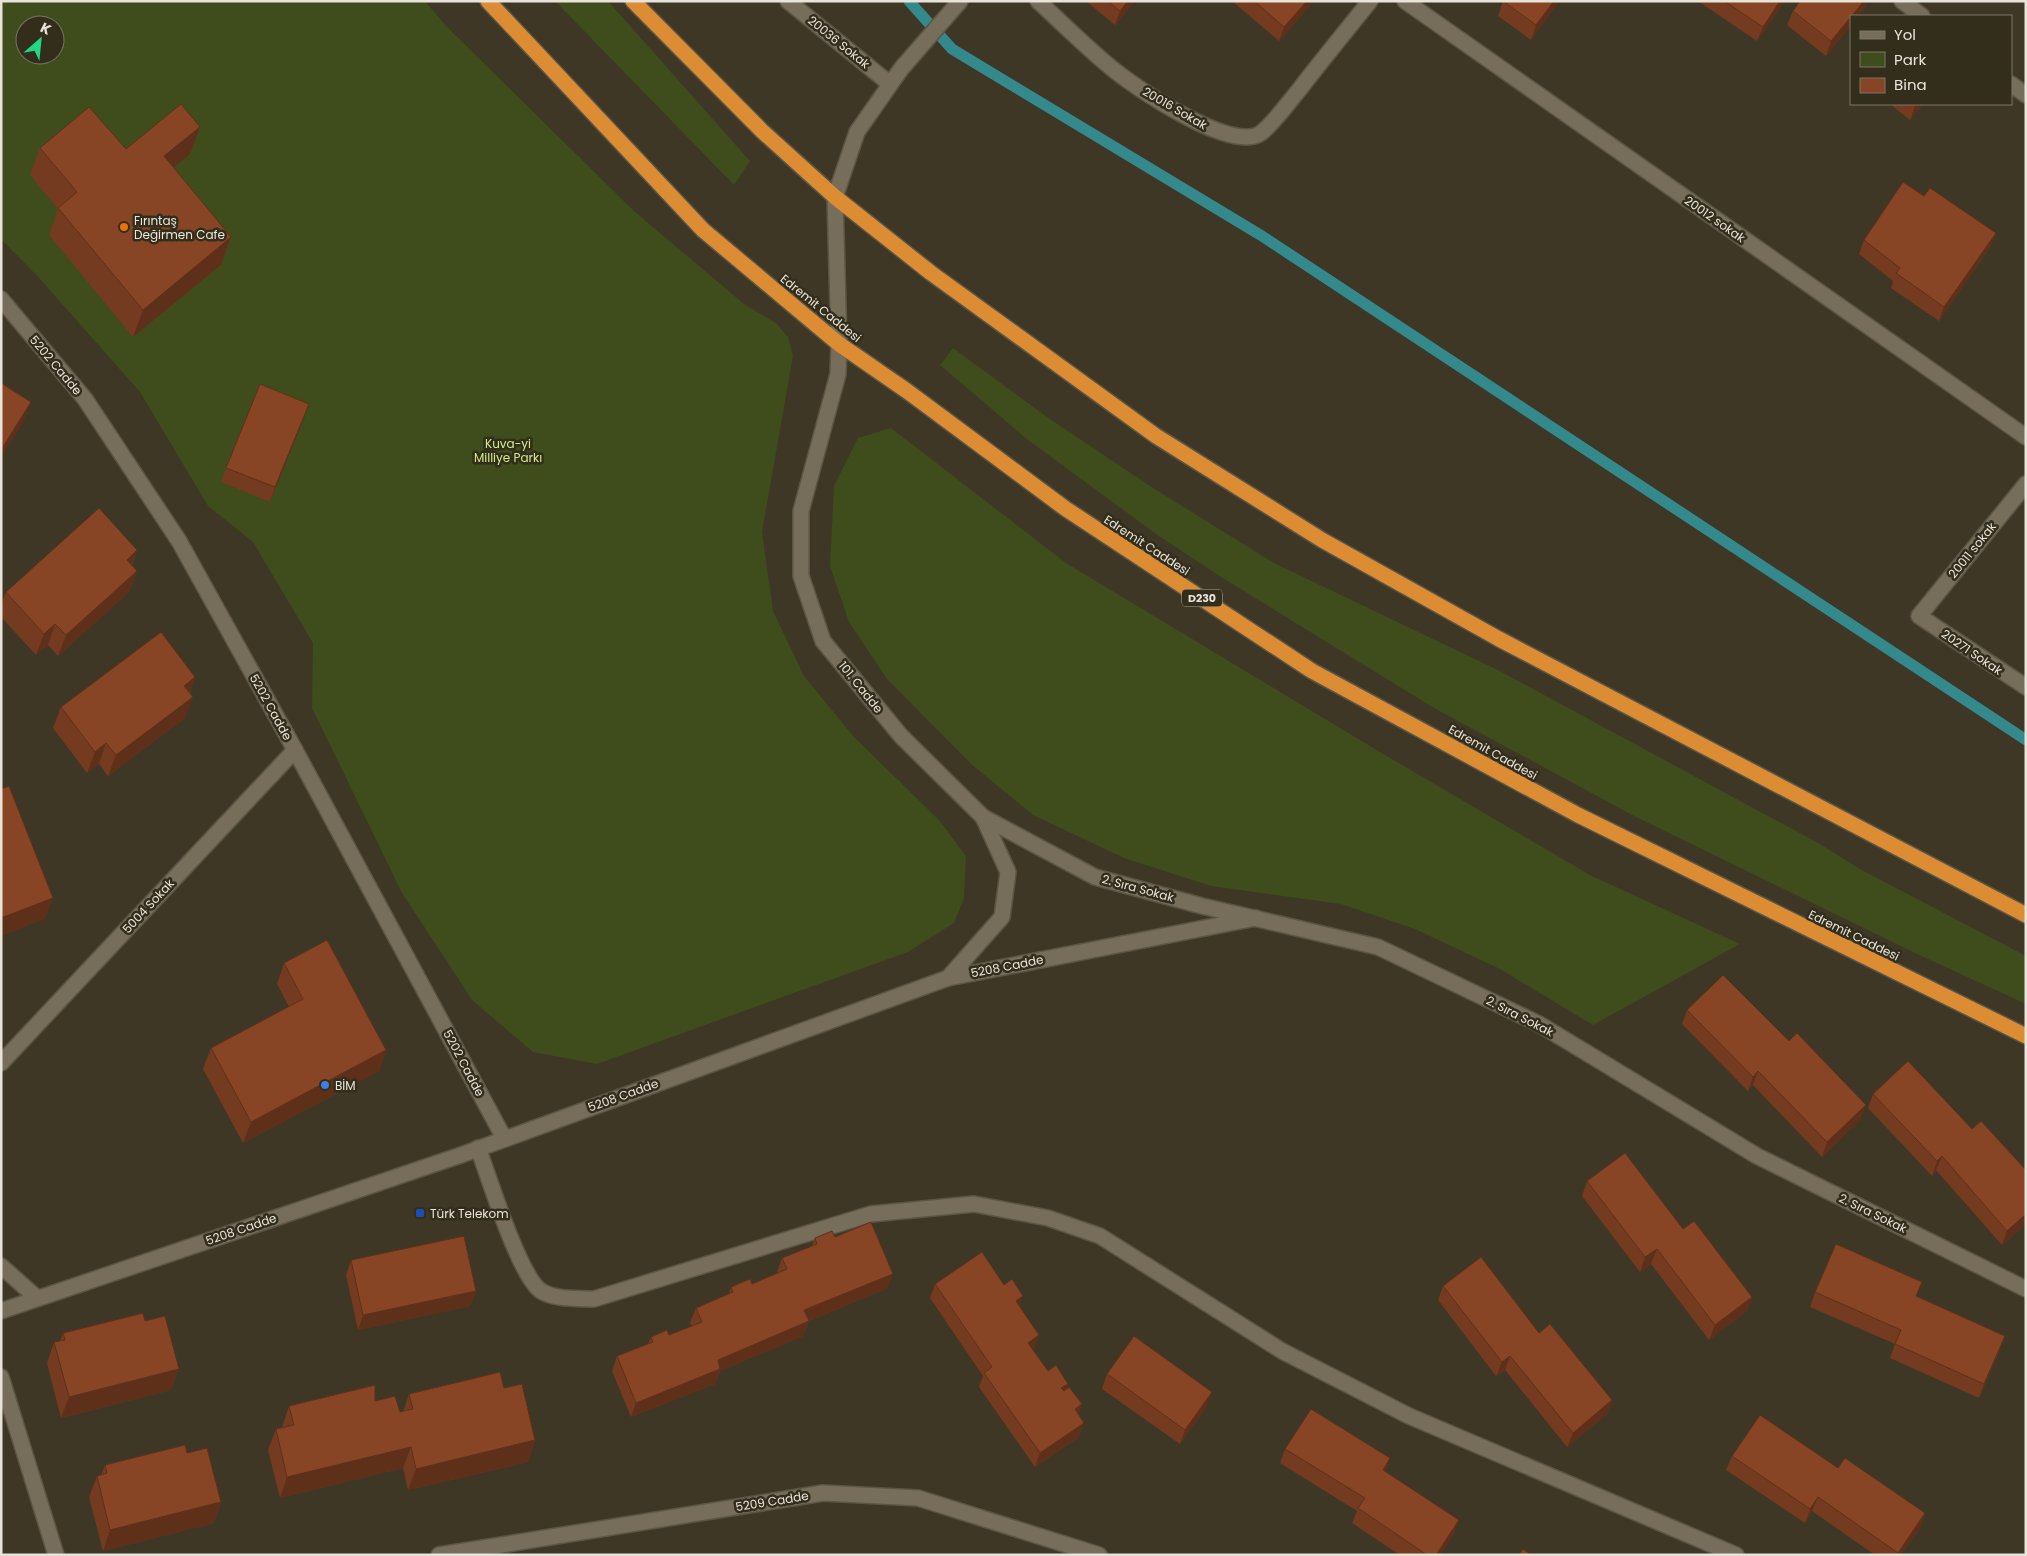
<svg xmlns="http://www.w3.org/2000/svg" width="2027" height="1556" viewBox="0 0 2027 1556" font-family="Poppins,sans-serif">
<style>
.green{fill:#3f4c1b;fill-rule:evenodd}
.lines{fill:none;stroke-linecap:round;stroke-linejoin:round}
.stream{stroke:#34898d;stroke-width:11}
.street-casing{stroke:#5b5546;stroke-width:18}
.highway-casing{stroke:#5b5546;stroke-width:18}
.street{stroke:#766e5b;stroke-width:15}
.highway{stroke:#dc8c32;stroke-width:15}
.wall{fill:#743b20}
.shaded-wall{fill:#5e301a}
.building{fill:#874525;stroke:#5e301a}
.food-dot{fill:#e8710a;stroke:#332d1b;stroke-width:2}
.shop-dot{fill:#3f7fe0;stroke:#332d1b;stroke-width:2}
.transit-dot{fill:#1a4fb4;stroke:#332d1b;stroke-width:2}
.labels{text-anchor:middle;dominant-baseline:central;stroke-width:5;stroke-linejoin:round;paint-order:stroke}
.shield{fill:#332d1b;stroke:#b2ada1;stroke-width:1}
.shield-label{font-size:11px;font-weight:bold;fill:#e9e4da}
.street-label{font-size:12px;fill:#e9e4da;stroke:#332d1b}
.poi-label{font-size:12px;fill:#e9e4da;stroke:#332d1b;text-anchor:start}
.park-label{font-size:12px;fill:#cfec87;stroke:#332d1b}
</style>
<rect width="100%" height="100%" fill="#3e3725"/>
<!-- green -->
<g class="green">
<path d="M1,1h424l21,25 188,185 110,93 32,19 12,14 5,19 -31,176 11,79 31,65 50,61 85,83 27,36 -2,42 -10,25 -46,29 -311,112 -64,-12 -61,-52 -70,-107 -90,-185 1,-65 -60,-101 -45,-36 -68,-114 -100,-113 -39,-40zM25,25h30v30h-30z"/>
<polygon points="555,1 608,1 750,161 734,185"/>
<polygon points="953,348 1047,417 1150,486 1274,563 1498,670 1820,844 1860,869 2026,956 2026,1004 1917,954 1634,816 1434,708 1221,577 1156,534 1028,440 940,365"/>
<polygon points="891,428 1066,563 1380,752 1590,875 1740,944 1593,1025 1500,969 1415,929 1341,904 1211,886 1124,858 1033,815 971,764 887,679 849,622 830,566 834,486 858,438"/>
</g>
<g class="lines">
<!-- stream -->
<polyline class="stream" points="909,1 952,49 1262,236 2026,740"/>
<!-- street casing -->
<g class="street-casing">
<g id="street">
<polyline points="788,1 890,84"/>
<path d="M1038,1c23,21 46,44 70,64 24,21 124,89 153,68 13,-10 27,-30 38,-43 23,-30 47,-59 71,-89"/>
<polyline points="1405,1 2026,437"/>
<polyline points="1902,1 1922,16"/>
<polyline points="2011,84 2026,95"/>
<polyline points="1,299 85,399 179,541 295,750 504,1138"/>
<polyline points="2026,484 1919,616 2026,687"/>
<polyline points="983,817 1095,877 1202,906 1378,947 1539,1024 1757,1156 2026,1289"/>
<polyline points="948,978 1002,917 1008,872 983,817 901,736 823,641 801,576 801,511 838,374 839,344 835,197 857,132 901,69 960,1"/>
<polyline points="1,1063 295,750"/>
<path d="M478,1148c11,29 41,128 63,143 15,9 36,7 53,8l277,-85 103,-10 74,14 52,18 182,115 127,65 327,139"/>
<polyline points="1,1266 37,1298"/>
<polyline points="1,1311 461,1155 948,978 1256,918"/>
<polyline points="1,1377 56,1555"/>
<polyline points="439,1555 823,1493 918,1498 1099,1555"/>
</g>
</g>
<!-- highway casing -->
<g class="highway-casing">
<g id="highway">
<polyline points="488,1 703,230 839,344 907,391 1066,509 1312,671 1578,815 2026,1036"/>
<polyline points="633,1 762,131 835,197 931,273 1156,436 1322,540 1499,639 2026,915"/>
</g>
</g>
<!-- street -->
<use href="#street" class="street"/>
<!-- highway -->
<use href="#highway" class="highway"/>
</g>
<!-- wall -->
<g class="wall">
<polygon points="1086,1 1135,1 1115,25"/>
<polygon points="1232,1 1314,1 1279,41"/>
<polygon points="1503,1 1559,1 1531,40 1498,16"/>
<polygon points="1698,1 1785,1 1757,41"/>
<polygon points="1866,6 1858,16 1851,16 1851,25 1826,56 1787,25 1793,11"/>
<polygon points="1890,104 1923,104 1910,120"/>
<polygon points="40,148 126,149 190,154 173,167 231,237 221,265 133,337 49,235 58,209 30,175"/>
<polygon points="1924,196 1996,233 1990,247 1939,321 1891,288 1893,281 1859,254 1864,240"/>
<polygon points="309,404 270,502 221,482 226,468"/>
<polygon points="137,550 132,565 137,571 129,592 58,656 48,645 36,655 1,617 1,605 6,592"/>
<polygon points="195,677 190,693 185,718 108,776 99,764 87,773 53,728 61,707"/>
<polygon points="284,963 386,1050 379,1071 243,1143 203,1069 211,1048 289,1007 277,984"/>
<polygon points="1687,1010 1789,1041 1861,1119 1822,1157 1753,1085 1748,1091 1682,1024"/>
<polygon points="1873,1094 2026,1224 2002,1245 1936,1170 1932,1176 1868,1108"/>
<polygon points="1587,1181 1683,1229 1752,1297 1747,1311 1709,1340 1651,1264 1640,1272 1582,1196"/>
<polygon points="835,1237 888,1288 809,1321 803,1336 720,1371 715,1384 631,1417 612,1371 617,1356 648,1344 651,1337 669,1335 692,1326 690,1323 696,1308 729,1294 731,1287 752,1284 777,1273 777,1272 782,1258 812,1246 815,1238"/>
<polygon points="351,1260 476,1291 470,1306 358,1330 346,1275"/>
<polygon points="935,1284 1019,1306 1034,1349 1033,1350 1048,1371 1068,1384 1066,1390 1082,1404 1078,1414 1079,1437 1035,1467 979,1387 983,1376 930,1298"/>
<polygon points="1443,1286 1539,1333 1612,1400 1607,1414 1567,1447 1505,1370 1496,1376 1438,1300"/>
<polygon points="1815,1292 1917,1297 2000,1350 1979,1398 1890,1358 1895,1344 1810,1307"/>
<polygon points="145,1321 171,1390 61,1418 47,1363 54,1342 60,1341 63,1333"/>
<polygon points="1107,1374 1207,1406 1180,1444 1102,1389"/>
<polygon points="504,1388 535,1440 528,1462 408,1490 403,1468 280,1498 268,1450 276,1429 282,1427 289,1406 375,1401 400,1412 403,1412 409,1394"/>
<polygon points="1285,1449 1390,1458 1385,1471 1454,1534 1440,1555 1400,1555 1352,1523 1357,1511 1280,1463"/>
<polygon points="187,1453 221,1502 214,1523 103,1551 89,1497 97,1476 101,1475 105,1465"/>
<polygon points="1732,1456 1838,1468 1925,1513 1920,1528 1901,1555 1875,1555 1812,1511 1805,1523 1726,1470"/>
</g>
<!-- shaded-wall -->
<g class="shaded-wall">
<polygon points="1128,1 1135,1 1115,25 1120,11"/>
<polygon points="1307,1 1314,1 1279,41 1284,27"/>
<polygon points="1554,1 1559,1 1531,40 1536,25"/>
<polygon points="1780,1 1785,1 1757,41 1763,27"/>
<polygon points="1864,1 1868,1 1866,6 1858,16 1851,16"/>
<polygon points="1851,17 1851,25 1826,56 1831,41"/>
<polygon points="1917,104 1923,104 1910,120 1915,106"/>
<polygon points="200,127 190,154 154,183 164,156"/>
<polygon points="1996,233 1990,247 1939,321 1944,307"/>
<polygon points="231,237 221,265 133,337 143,310"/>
<polygon points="31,402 23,423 1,458 1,450"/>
<polygon points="309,404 304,418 270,502 275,487"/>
<polygon points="137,550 129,571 127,560"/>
<polygon points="137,571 129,592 58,656 66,635"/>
<polygon points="55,624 48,645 36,655 44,634"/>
<polygon points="195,677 188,698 184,686"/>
<polygon points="193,697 185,718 108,776 116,755"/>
<polygon points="106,743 99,764 87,773 95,752"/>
<polygon points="53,898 45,919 1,936 1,918"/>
<polygon points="386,1050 379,1071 243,1143 251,1122"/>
<polygon points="1758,1071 1753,1085 1748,1091 1753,1077"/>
<polygon points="1866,1105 1861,1119 1822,1157 1827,1142"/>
<polygon points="1942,1156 1936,1170 1932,1176 1937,1161"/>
<polygon points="2026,1214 2026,1224 2002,1245 2007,1231"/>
<polygon points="1657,1249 1651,1264 1640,1272 1645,1257"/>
<polygon points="893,1274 888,1288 799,1325 804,1310"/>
<polygon points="476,1291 470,1306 358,1330 363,1315"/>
<polygon points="1023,1296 1018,1310 1016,1301"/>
<polygon points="1752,1297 1747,1311 1709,1340 1715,1325"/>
<polygon points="809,1321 803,1336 720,1371 715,1384 631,1417 636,1403 718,1360"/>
<polygon points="1039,1335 1034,1349 1023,1357 1028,1343"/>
<polygon points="2005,1336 2000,1350 1979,1398 1984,1384"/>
<polygon points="1510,1356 1505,1370 1496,1376 1502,1362"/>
<polygon points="179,1369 171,1390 61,1418 69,1397"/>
<polygon points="1068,1384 1063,1398 1061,1388"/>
<polygon points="1212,1392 1207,1406 1180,1444 1185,1430"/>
<polygon points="1612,1400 1607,1414 1567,1447 1573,1433"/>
<polygon points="1082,1404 1076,1418 1075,1409"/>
<polygon points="1084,1423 1079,1437 1035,1467 1040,1453"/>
<polygon points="535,1440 528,1462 408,1490 416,1469"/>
<polygon points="411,1447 403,1468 280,1498 287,1477"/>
<polygon points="1390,1458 1385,1472 1383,1470"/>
<polygon points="1818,1497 1812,1511 1805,1523 1810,1509"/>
<polygon points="221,1502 214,1523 103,1551 110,1530"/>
<polygon points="1925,1513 1920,1528 1901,1555 1897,1555"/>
<polygon points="1459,1520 1454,1534 1440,1555 1436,1555"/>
</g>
<!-- building -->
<g class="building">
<polygon points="1108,1 1128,1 1120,11"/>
<polygon points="1254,1 1307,1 1284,27"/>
<polygon points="1503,1 1554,1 1536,25"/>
<polygon points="1724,1 1780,1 1763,27"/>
<polygon points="1800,1 1864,1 1831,41 1793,11"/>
<polygon points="181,104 200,127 164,156 231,237 143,310 58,208 77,192 40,148 89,107 126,149"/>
<polygon points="1903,182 1924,196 1930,188 1996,233 1944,307 1896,273 1900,268 1864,240"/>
<polygon points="1,383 31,402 1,450"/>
<polygon points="260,384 309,404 275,487 226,468"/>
<polygon points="99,508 137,550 127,560 137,571 66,635 55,624 44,634 6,592"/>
<polygon points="161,632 195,677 184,686 193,697 116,755 106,743 95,752 61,707"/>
<polygon points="9,786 53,898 1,918 1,789"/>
<polygon points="327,940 386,1050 251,1122 211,1048 303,999 284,963"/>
<polygon points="1723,975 1789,1041 1797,1033 1866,1105 1827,1142 1758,1071 1753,1077 1687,1010"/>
<polygon points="1908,1061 1972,1129 1981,1121 2026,1170 2026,1214 2007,1231 1942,1156 1937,1161 1873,1094"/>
<polygon points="1625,1153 1683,1229 1694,1221 1752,1297 1715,1325 1657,1249 1645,1257 1587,1181"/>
<polygon points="871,1222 893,1274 804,1310 809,1321 718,1360 720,1369 636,1403 617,1356 653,1342 651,1337 667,1330 669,1335 702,1322 696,1308 733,1292 731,1287 750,1279 752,1284 787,1269 782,1258 817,1244 815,1238 832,1231 835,1237"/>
<polygon points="464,1236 476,1291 363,1315 351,1260"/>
<polygon points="1836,1244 1922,1282 1916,1296 2005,1336 1984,1384 1895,1344 1901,1330 1815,1292"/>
<polygon points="982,1252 1004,1285 1012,1279 1023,1296 1016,1301 1039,1335 1028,1343 1048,1371 1056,1365 1068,1384 1061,1388 1064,1391 1069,1387 1082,1404 1075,1409 1084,1423 1040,1453 984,1373 992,1367 935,1284"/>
<polygon points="1481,1257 1539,1333 1550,1324 1612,1400 1573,1433 1510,1356 1502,1362 1443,1286"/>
<polygon points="143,1313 145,1321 165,1316 179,1369 69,1397 54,1342 65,1340 63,1333"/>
<polygon points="1134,1336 1212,1392 1185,1430 1107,1374"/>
<polygon points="500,1372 504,1388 522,1384 535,1440 416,1469 411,1447 287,1477 276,1429 294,1425 289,1406 375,1385 375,1401 395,1396 400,1412 413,1409 409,1394"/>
<polygon points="1311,1409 1390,1458 1383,1470 1459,1520 1436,1555 1427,1555 1358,1508 1365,1498 1285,1449"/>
<polygon points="1760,1415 1838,1468 1845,1458 1925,1513 1898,1553 1818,1497 1810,1509 1732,1456"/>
<polygon points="185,1445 187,1453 207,1448 221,1502 110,1530 97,1476 107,1473 105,1465"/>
<polygon points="1523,1549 1531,1555 1519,1555"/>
</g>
<!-- markers -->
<circle class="food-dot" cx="124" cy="227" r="5"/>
<circle class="shop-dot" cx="325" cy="1085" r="5"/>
<rect class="transit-dot" x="415" y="1208" width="10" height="10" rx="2.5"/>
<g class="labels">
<!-- shield labels -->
<rect class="shield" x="1182" y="589.5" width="40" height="17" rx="4"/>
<g class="shield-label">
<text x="1202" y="598">D230</text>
</g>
<!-- street labels -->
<g class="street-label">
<text transform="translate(839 42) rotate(39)">20036 Sokak</text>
<text transform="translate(1175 108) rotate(30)">20016 Sokak</text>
<text transform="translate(1715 219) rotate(35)">20012 sokak</text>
<text transform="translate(821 308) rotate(39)">Edremit Caddesi</text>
<text transform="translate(56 365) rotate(50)">5202 Cadde</text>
<text transform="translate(1147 545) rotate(33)">Edremit Caddesi</text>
<text transform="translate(1972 550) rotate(-51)">20011 sokak</text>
<text transform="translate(1972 652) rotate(34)">20271 Sokak</text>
<text transform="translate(861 687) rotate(51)">101. Cadde</text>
<text transform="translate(271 707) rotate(61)">5202 Cadde</text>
<text transform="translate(1493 752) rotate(29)">Edremit Caddesi</text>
<text transform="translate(1138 888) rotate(15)">2. Sıra Sokak</text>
<text transform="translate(148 906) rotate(-47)">5004 Sokak</text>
<text transform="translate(1854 935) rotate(26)">Edremit Caddesi</text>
<text transform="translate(1007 966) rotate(-11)">5208 Cadde</text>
<text transform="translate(1520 1016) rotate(27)">2. Sıra Sokak</text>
<text transform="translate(464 1063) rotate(62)">5202 Cadde</text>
<text transform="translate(623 1095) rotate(-20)">5208 Cadde</text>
<text transform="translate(1873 1213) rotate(26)">2. Sıra Sokak</text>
<text transform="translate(241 1229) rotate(-19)">5208 Cadde</text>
<text transform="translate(772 1501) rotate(-9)">5209 Cadde</text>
</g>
<!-- poi labels -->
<g class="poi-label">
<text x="134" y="220">Fırıntaş<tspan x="134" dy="14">Değirmen Cafe</tspan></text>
<text x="335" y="1085">BİM</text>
<text x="430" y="1213">Türk Telekom</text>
</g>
<!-- park labels -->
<g class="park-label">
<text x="508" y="443">Kuva-yi<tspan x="508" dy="14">Milliye Parkı</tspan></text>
</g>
</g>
<!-- border -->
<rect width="2027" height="1556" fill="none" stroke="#e9e4da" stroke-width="5"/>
<!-- legend -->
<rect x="1850" y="15" width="162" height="90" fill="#332d1b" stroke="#7c7667"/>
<rect x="1860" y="31" width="25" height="8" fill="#766e5b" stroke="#7c7667"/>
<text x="1894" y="40" font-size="15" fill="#e9e4da">Yol</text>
<rect x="1860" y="52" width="25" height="15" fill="#3f4c1b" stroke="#7c7667"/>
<text x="1894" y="65" font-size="15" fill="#e9e4da">Park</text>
<rect x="1860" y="78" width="25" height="15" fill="#874525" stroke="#7c7667"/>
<text x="1894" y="90" font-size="15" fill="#e9e4da">Bina</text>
<!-- north arrow -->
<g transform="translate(40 40) rotate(27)"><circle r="24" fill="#332d1b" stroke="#7c7667"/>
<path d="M0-4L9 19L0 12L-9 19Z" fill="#20d887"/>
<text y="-8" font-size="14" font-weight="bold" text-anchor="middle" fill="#e9e4da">K</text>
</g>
</svg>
